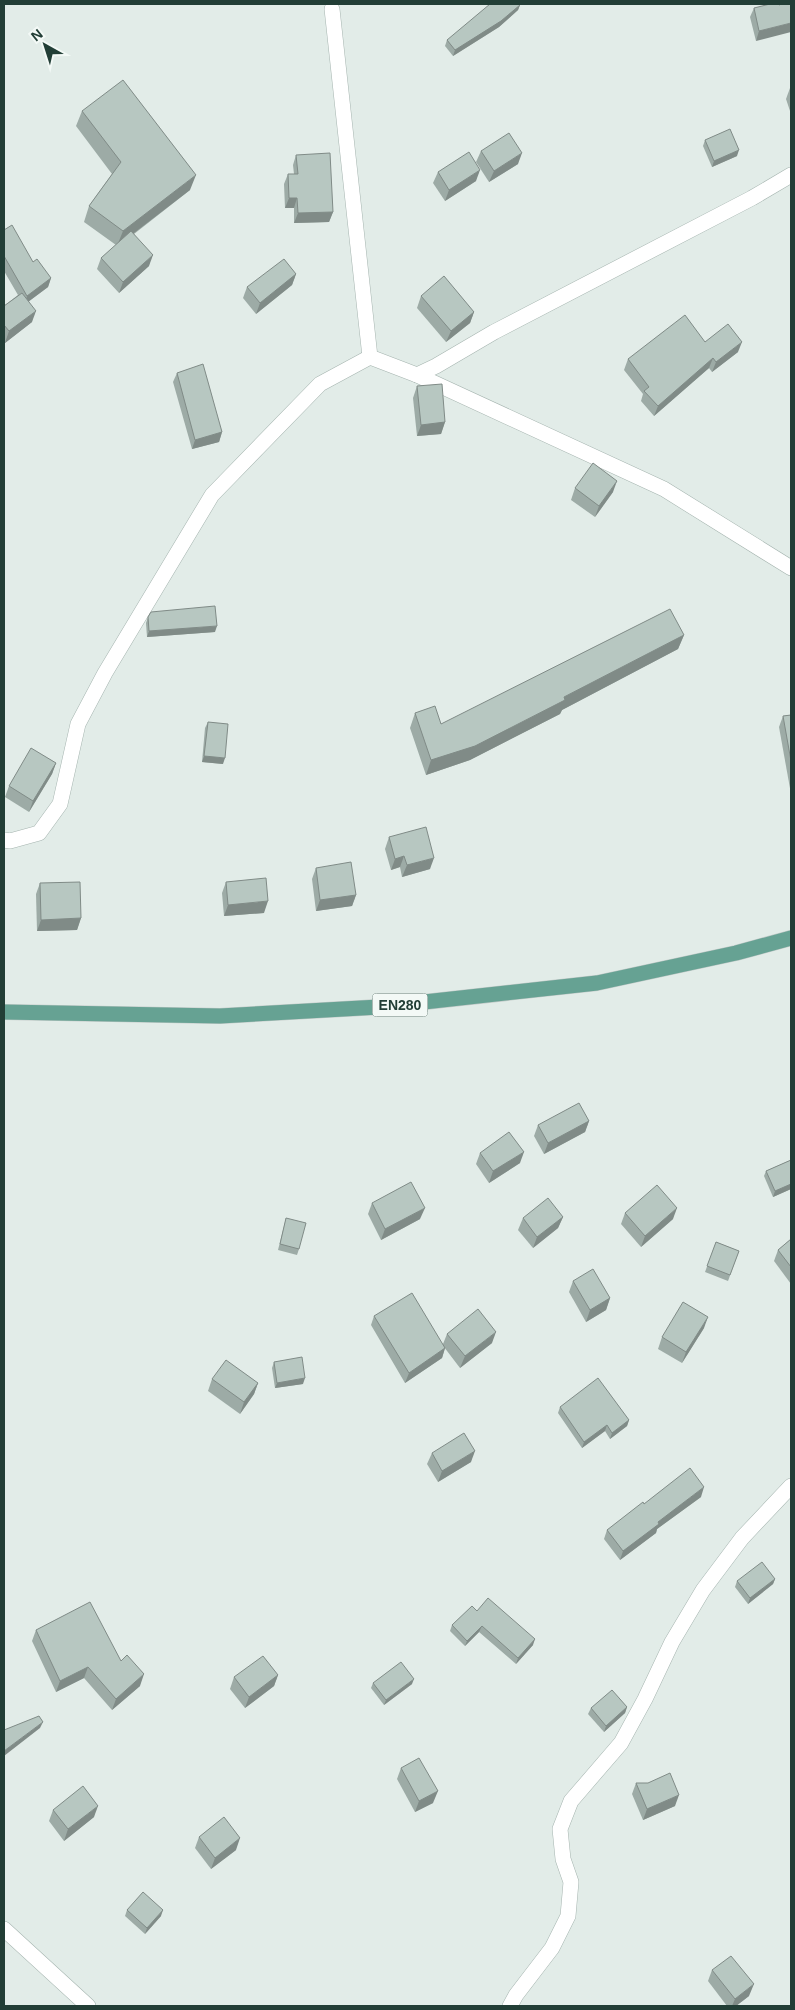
<svg xmlns="http://www.w3.org/2000/svg" width="795" height="2010" viewBox="0 0 795 2010" font-family="Helvetica,sans-serif">
<style>
.lines{fill:none;stroke-linecap:round;stroke-linejoin:round}
.minor-casing{stroke:#a5b4af;stroke-width:16}
.primary-casing{stroke:#c1c9c7;stroke-width:16}
.minor{stroke:#fff;stroke-width:15}
.primary{stroke:#66a293;stroke-width:15}
.wall{fill:#9daba6}
.shaded-wall{fill:#808b87}
.building{fill:#b7c7c1;stroke:#808b87}
.labels{text-anchor:middle;dominant-baseline:central;stroke-width:4;stroke-linejoin:round;paint-order:stroke}
.shield{fill:#f3f9f6;stroke:#617670;stroke-width:1}
.shield-label{font-size:14px;font-weight:bold;fill:#223e36}
</style>
<rect width="100%" height="100%" fill="#e2ece8"/>
<g class="lines">
<!-- minor casing -->
<g class="minor-casing">
<g id="minor">
<polyline points="332,9 370,357 417,375 664,489 791,568"/>
<polyline points="417,375 436,366 494,332 752,198 791,175"/>
<polyline points="4,840 10,841 39,833 60,804 78,724 105,673 212,495 320,384 370,357"/>
<polyline points="4,1929 88,2006"/>
<polyline points="510,2006 516,1995 552,1948 568,1916 571,1882 563,1859 560,1829 571,1801 621,1743 645,1699 672,1642 703,1590 742,1538 791,1486"/>
</g>
</g>
<!-- primary casing -->
<g class="primary-casing">
<polyline id="primary" points="4,1012 220,1016 379,1007 597,983 736,953 791,938"/>
</g>
<!-- minor -->
<use href="#minor" class="minor"/>
<!-- primary -->
<use href="#primary" class="primary"/>
</g>
<!-- wall -->
<g class="wall">
<polygon points="520,5 518,10 499,27 453,56 445,46 447,40"/>
<polygon points="779,5 756,41 750,17 754,8"/>
<polygon points="791,87 791,114 786,99 790,88"/>
<polygon points="82,111 190,190 134,234 149,266 119,293 97,269 101,258 116,245 84,222 89,206 112,174 76,126"/>
<polygon points="705,140 737,156 712,167 703,146"/>
<polygon points="481,151 518,164 489,182 476,162"/>
<polygon points="296,155 333,212 329,222 294,223 294,208 285,208 284,184 288,174 294,174 293,165"/>
<polygon points="438,172 476,181 445,201 433,183"/>
<polygon points="4,230 33,262 51,278 48,287 29,301 32,322 5,343 4,341 4,306 18,295 4,271"/>
<polygon points="296,274 292,285 256,314 243,298 247,287"/>
<polygon points="421,296 474,312 470,323 446,342 417,308"/>
<polygon points="705,342 738,352 712,372 709,368 654,416 641,401 643,394 624,370 628,359"/>
<polygon points="177,373 222,432 219,442 192,449 173,382"/>
<polygon points="417,386 445,422 441,434 417,436 413,398"/>
<polygon points="575,488 613,492 595,517 571,500"/>
<polygon points="148,617 215,632 147,637 146,623"/>
<polygon points="684,635 678,649 562,710 560,714 470,760 426,775 410,728 415,713 441,724"/>
<polygon points="791,715 791,794 779,727 783,716"/>
<polygon points="208,722 223,764 202,762 205,728"/>
<polygon points="56,763 52,774 29,812 5,797 9,786"/>
<polygon points="389,837 430,869 402,877 400,867 391,870 385,849"/>
<polygon points="316,868 356,895 352,906 316,911 312,879"/>
<polygon points="226,882 264,913 224,916 222,893"/>
<polygon points="40,883 81,918 77,930 37,931 36,894"/>
<polygon points="589,1121 585,1132 544,1154 534,1136 538,1125"/>
<polygon points="480,1153 520,1163 489,1183 476,1164"/>
<polygon points="791,1160 791,1189 773,1197 764,1176 766,1171"/>
<polygon points="372,1203 420,1219 381,1240 368,1214"/>
<polygon points="625,1213 673,1219 641,1247 621,1224"/>
<polygon points="563,1217 558,1228 533,1248 518,1230 523,1218"/>
<polygon points="286,1218 299,1249 297,1255 278,1250"/>
<polygon points="791,1239 791,1284 774,1261 778,1250"/>
<polygon points="716,1242 739,1251 728,1281 705,1272"/>
<polygon points="573,1281 610,1298 606,1310 586,1322 569,1292"/>
<polygon points="374,1316 443,1344 447,1334 492,1343 460,1368 444,1347 445,1348 442,1358 405,1383 371,1325"/>
<polygon points="704,1328 682,1363 658,1349 662,1337"/>
<polygon points="274,1362 303,1384 275,1388 272,1368"/>
<polygon points="212,1379 258,1383 254,1394 240,1414 208,1391"/>
<polygon points="560,1407 629,1420 627,1426 610,1439 605,1431 582,1448 558,1413"/>
<polygon points="432,1453 471,1462 438,1482 427,1464"/>
<polygon points="701,1497 657,1529 656,1533 620,1560 604,1539 607,1530 644,1504"/>
<polygon points="775,1579 773,1584 748,1604 735,1587 737,1581"/>
<polygon points="477,1611 533,1645 516,1664 479,1632 465,1646 450,1631 452,1625"/>
<polygon points="36,1630 121,1661 140,1686 112,1710 84,1678 56,1692 32,1641"/>
<polygon points="278,1675 274,1686 245,1708 230,1689 234,1677"/>
<polygon points="373,1683 412,1684 384,1705 371,1688"/>
<polygon points="627,1707 625,1713 604,1732 588,1714 591,1708"/>
<polygon points="401,1768 433,1803 415,1812 397,1779"/>
<polygon points="636,1783 675,1806 643,1820 632,1794"/>
<polygon points="53,1810 94,1817 64,1841 49,1821"/>
<polygon points="199,1837 236,1850 211,1869 195,1848"/>
<polygon points="127,1910 161,1916 145,1934 125,1916"/>
<polygon points="712,1970 749,1996 736,2006 727,2006 708,1981"/>
</g>
<!-- shaded-wall -->
<g class="shaded-wall">
<polygon points="520,5 518,10 499,27 453,56 455,50"/>
<polygon points="791,23 791,32 756,41 759,31"/>
<polygon points="739,150 737,156 712,167 714,161"/>
<polygon points="522,153 518,164 489,182 494,171"/>
<polygon points="480,170 476,181 445,201 449,190"/>
<polygon points="196,175 190,190 117,246 123,231"/>
<polygon points="289,198 297,198 294,208 285,208"/>
<polygon points="333,212 329,222 294,223 298,213"/>
<polygon points="153,255 149,266 119,293 123,282"/>
<polygon points="296,274 292,285 256,314 260,303"/>
<polygon points="51,278 48,287 24,305 27,296"/>
<polygon points="36,311 32,322 5,343 9,331"/>
<polygon points="474,312 470,323 446,342 451,331"/>
<polygon points="742,342 738,352 712,372 716,362"/>
<polygon points="713,358 709,368 654,416 658,406"/>
<polygon points="445,422 441,434 417,436 421,425"/>
<polygon points="222,432 219,442 192,449 195,440"/>
<polygon points="617,481 613,492 595,517 599,506"/>
<polygon points="217,626 215,632 147,637 149,631"/>
<polygon points="684,635 678,649 562,710 560,714 470,760 426,775 431,760 564,697"/>
<polygon points="204,756 225,758 223,764 202,762"/>
<polygon points="56,763 52,774 29,812 33,801"/>
<polygon points="404,856 400,867 391,870 395,859"/>
<polygon points="434,858 430,869 402,877 407,865"/>
<polygon points="356,895 352,906 316,911 320,900"/>
<polygon points="268,901 264,913 224,916 228,905"/>
<polygon points="81,918 77,930 37,931 41,920"/>
<polygon points="589,1121 585,1132 544,1154 548,1143"/>
<polygon points="524,1152 520,1163 489,1183 493,1171"/>
<polygon points="791,1184 791,1189 773,1197 775,1191"/>
<polygon points="425,1208 420,1219 381,1240 385,1229"/>
<polygon points="677,1208 673,1219 641,1247 645,1236"/>
<polygon points="563,1217 558,1228 533,1248 537,1237"/>
<polygon points="610,1298 606,1310 586,1322 590,1310"/>
<polygon points="708,1317 704,1328 682,1363 686,1352"/>
<polygon points="496,1332 492,1343 460,1368 465,1356"/>
<polygon points="445,1348 442,1358 405,1383 409,1373"/>
<polygon points="305,1378 303,1384 275,1388 277,1383"/>
<polygon points="258,1383 254,1394 240,1414 244,1402"/>
<polygon points="629,1420 627,1426 610,1439 612,1433"/>
<polygon points="607,1425 605,1431 582,1448 584,1442"/>
<polygon points="475,1451 471,1462 438,1482 442,1471"/>
<polygon points="704,1487 701,1497 657,1529 656,1533 620,1560 623,1551 658,1522"/>
<polygon points="775,1579 773,1584 748,1604 750,1598"/>
<polygon points="482,1626 479,1632 465,1646 467,1641"/>
<polygon points="535,1639 533,1645 516,1664 518,1658"/>
<polygon points="88,1667 84,1678 56,1692 60,1681"/>
<polygon points="144,1674 140,1686 112,1710 116,1699"/>
<polygon points="278,1675 274,1686 245,1708 249,1697"/>
<polygon points="414,1679 412,1684 384,1705 386,1700"/>
<polygon points="627,1707 625,1713 604,1732 606,1726"/>
<polygon points="43,1722 40,1728 4,1756 4,1751"/>
<polygon points="438,1791 433,1803 415,1812 419,1801"/>
<polygon points="679,1795 675,1806 643,1820 647,1809"/>
<polygon points="98,1806 94,1817 64,1841 68,1829"/>
<polygon points="240,1838 236,1850 211,1869 215,1858"/>
<polygon points="163,1910 161,1916 145,1934 147,1928"/>
<polygon points="754,1984 749,1996 736,2006 732,2006 735,1999"/>
</g>
<!-- building -->
<g class="building">
<polygon points="490,4 519,4 520,5 501,21 455,50 447,40"/>
<polygon points="770,4 779,4 779,5 782,4 791,4 791,23 759,31 754,8"/>
<polygon points="123,80 196,175 123,231 89,206 121,162 82,111"/>
<polygon points="730,129 739,150 714,161 705,140"/>
<polygon points="509,133 522,153 494,171 481,151"/>
<polygon points="469,152 480,170 449,190 438,172"/>
<polygon points="330,153 333,212 298,213 297,198 289,198 288,174 298,174 296,155"/>
<polygon points="12,225 33,262 37,259 51,278 27,296 4,256 4,230"/>
<polygon points="131,231 153,255 123,282 101,258"/>
<polygon points="284,259 296,274 260,303 247,287"/>
<polygon points="444,276 474,312 451,331 421,296"/>
<polygon points="22,293 36,311 9,331 4,325 4,306"/>
<polygon points="685,315 705,342 728,324 742,342 716,362 713,358 658,406 644,391 649,387 628,359"/>
<polygon points="203,364 222,432 195,440 177,373"/>
<polygon points="442,384 445,422 421,425 417,386"/>
<polygon points="593,463 617,481 599,506 575,488"/>
<polygon points="215,606 217,626 149,631 148,617 151,612"/>
<polygon points="670,609 684,635 564,697 565,700 475,746 431,760 415,713 435,706 441,724"/>
<polygon points="791,715 791,761 783,716"/>
<polygon points="208,722 228,724 225,758 204,756"/>
<polygon points="31,748 56,763 33,801 9,786"/>
<polygon points="426,827 434,858 407,865 404,856 395,859 389,837"/>
<polygon points="351,862 356,895 320,900 316,868"/>
<polygon points="266,878 268,901 228,905 226,882"/>
<polygon points="80,882 81,918 41,920 40,883"/>
<polygon points="579,1103 589,1121 548,1143 538,1125"/>
<polygon points="509,1132 524,1152 493,1171 480,1153"/>
<polygon points="791,1160 791,1184 775,1191 766,1171"/>
<polygon points="411,1182 425,1208 385,1229 372,1203"/>
<polygon points="657,1185 677,1208 645,1236 625,1213"/>
<polygon points="548,1198 563,1217 537,1237 523,1218"/>
<polygon points="286,1218 306,1223 299,1249 280,1244"/>
<polygon points="791,1239 791,1267 778,1250"/>
<polygon points="716,1242 739,1251 730,1275 707,1266"/>
<polygon points="593,1269 610,1298 590,1310 573,1281"/>
<polygon points="412,1293 445,1348 409,1373 374,1316"/>
<polygon points="683,1302 708,1317 686,1352 662,1337"/>
<polygon points="478,1309 496,1332 465,1356 447,1334"/>
<polygon points="302,1357 305,1378 277,1383 274,1362"/>
<polygon points="226,1360 258,1383 244,1402 212,1379"/>
<polygon points="598,1378 629,1420 612,1433 607,1425 584,1442 560,1407"/>
<polygon points="464,1433 475,1451 442,1471 432,1453"/>
<polygon points="690,1468 704,1487 658,1522 659,1524 623,1551 607,1530 643,1502 644,1504"/>
<polygon points="762,1562 775,1579 750,1598 737,1581"/>
<polygon points="488,1598 535,1639 518,1658 482,1626 467,1641 452,1625 472,1606 477,1611"/>
<polygon points="90,1602 121,1661 127,1655 144,1674 116,1699 88,1667 60,1681 36,1630"/>
<polygon points="263,1656 278,1675 249,1697 234,1677"/>
<polygon points="401,1662 414,1679 386,1700 373,1683"/>
<polygon points="612,1690 627,1707 606,1726 591,1708"/>
<polygon points="39,1716 43,1722 4,1751 4,1730"/>
<polygon points="419,1758 438,1791 419,1801 401,1768"/>
<polygon points="670,1773 679,1795 647,1809 636,1783 648,1783"/>
<polygon points="83,1786 98,1806 68,1829 53,1810"/>
<polygon points="224,1817 240,1838 215,1858 199,1837"/>
<polygon points="143,1892 163,1910 147,1928 127,1910"/>
<polygon points="731,1956 754,1984 735,1999 712,1970"/>
</g>
<g class="labels">
<!-- shield labels -->
<rect class="shield" x="372.5" y="993.5" width="55" height="23" rx="4"/>
<g class="shield-label">
<text x="400" y="1005">EN280</text>
</g>
</g>
<!-- border -->
<rect width="795" height="2010" fill="none" stroke="#223e36" stroke-width="10"/>
<!-- north arrow -->
<g transform="translate(45 45) rotate(321)" stroke="#f3f9f6" stroke-width="4" paint-order="stroke">
<path d="M0-4L9 19L0 12L-9 19Z" fill="#223e36"/>
<text y="-8" font-size="14" font-weight="bold" text-anchor="middle" fill="#223e36">N</text>
</g>
</svg>
